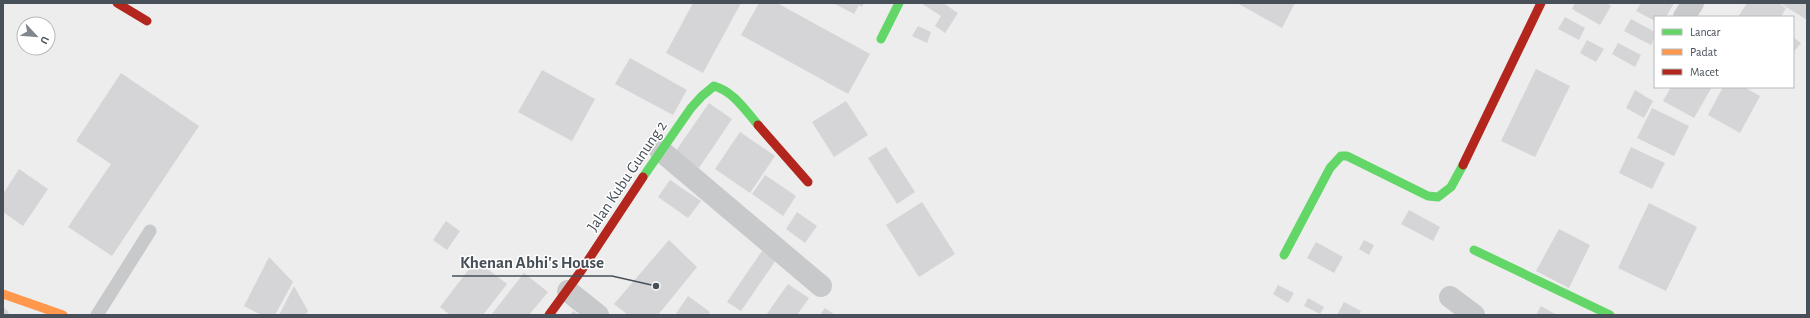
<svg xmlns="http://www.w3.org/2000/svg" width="1810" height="318" viewBox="0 0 1810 318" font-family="'Alegreya Sans',sans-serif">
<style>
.building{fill:#d5d5d7}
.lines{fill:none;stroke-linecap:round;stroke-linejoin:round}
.lane{stroke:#c8c9cb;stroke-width:13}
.street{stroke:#c8c9cb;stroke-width:22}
.fast{stroke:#63d668;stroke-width:9}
.slow{stroke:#ff974d;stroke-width:9}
.jam{stroke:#b3261e;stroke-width:9}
.labels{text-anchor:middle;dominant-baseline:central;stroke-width:3;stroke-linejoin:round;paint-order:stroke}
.street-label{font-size:16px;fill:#474f58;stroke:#fff}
.leader{fill:none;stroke:#474f58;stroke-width:1.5}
.callout-dot{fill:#474f58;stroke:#fff;stroke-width:1.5}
.callout-label{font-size:17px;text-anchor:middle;font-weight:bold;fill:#474f58;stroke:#fff;stroke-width:3;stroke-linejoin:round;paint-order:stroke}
</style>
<rect width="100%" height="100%" fill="#eeeded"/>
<!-- building -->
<g class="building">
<polygon points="693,3 741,3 703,73 666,53"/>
<polygon points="759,3 777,3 870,54 848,94 741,35"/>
<polygon points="833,3 864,3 862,7 859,5 854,14"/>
<polygon points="921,3 943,3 958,13 945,33 935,26 941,16"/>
<polygon points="1237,3 1295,3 1282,28"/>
<polygon points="1575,3 1606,3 1611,6 1600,25 1572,9"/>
<polygon points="1641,3 1674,3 1666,17 1655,17 1655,21 1636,11"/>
<polygon points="1747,3 1778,3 1786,8 1781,17 1738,17"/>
<polygon points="1780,3 1807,3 1807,20"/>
<polygon points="1565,17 1585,28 1579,40 1558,29"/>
<polygon points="1631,19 1655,32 1655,37 1651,45 1624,31"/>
<polygon points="918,26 931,32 927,43 912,36"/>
<polygon points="1793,37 1801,43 1793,53"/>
<polygon points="1587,40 1604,49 1596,62 1580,53"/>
<polygon points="1618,43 1641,55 1635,67 1612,54"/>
<polygon points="630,58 687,90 673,115 615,84"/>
<polygon points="1536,69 1570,86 1535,157 1501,141"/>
<polygon points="542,70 595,99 572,141 518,112"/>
<polygon points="121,73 199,126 112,256 68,227 111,164 76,141"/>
<polygon points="1671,87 1712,87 1694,118 1663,101"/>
<polygon points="1723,87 1744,87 1760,96 1740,133 1708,115"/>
<polygon points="1635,90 1653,101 1644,118 1626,108"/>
<polygon points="846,101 868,135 834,157 812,122"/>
<polygon points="709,103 732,119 699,168 675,152"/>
<polygon points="1652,108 1689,126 1674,156 1637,138"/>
<polygon points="740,132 775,156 750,193 715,169"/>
<polygon points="886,147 915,192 897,204 868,158"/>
<polygon points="1631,147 1665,163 1652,189 1619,173"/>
<polygon points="19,169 48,189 23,226 3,212 3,194"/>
<polygon points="765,175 796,196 783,216 752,194"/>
<polygon points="670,180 701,201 688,218 658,197"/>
<polygon points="922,202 955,254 919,277 886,225"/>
<polygon points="1649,203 1697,227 1666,291 1618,268"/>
<polygon points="1409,210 1440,227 1433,241 1401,224"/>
<polygon points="797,212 817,226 805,243 786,229"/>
<polygon points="446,221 460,231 447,250 433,240"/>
<polygon points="1559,229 1590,245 1569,288 1536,271"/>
<polygon points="669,240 697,267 658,315 628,315 614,304"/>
<polygon points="1364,240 1374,245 1369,255 1359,249"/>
<polygon points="1316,242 1343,257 1334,273 1307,258"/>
<polygon points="762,251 776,260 741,311 727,302"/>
<polygon points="269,257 293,282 275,315 261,315 244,306"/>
<polygon points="476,260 507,284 483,315 450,315 440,307"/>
<polygon points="524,273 548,292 529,315 491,315"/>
<polygon points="788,284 809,298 797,315 766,315"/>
<polygon points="1278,285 1294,293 1288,303 1273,294"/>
<polygon points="294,286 308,311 306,315 279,315"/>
<polygon points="688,296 710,312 708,315 675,315"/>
<polygon points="1308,298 1324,307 1320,314 1304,306"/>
<polygon points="1344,302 1361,311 1359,315 1337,315"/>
<polygon points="1541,306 1557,315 1536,315"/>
<polygon points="3,307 9,312 7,315 3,315"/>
<polygon points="825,308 835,315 820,315"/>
<polygon points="573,311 579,315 570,315"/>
</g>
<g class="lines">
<!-- lane -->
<polyline class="lane" points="97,315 150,231"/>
<!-- street -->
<g class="street">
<polyline points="1684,17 1693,3"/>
<polyline points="660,150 821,286"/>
<polyline points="568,291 598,315"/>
<polyline points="1450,297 1474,315"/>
</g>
<!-- fast -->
<g class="fast">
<polyline points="881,39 899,3"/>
<path d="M643,177l48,-69 11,-12 12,-10c19,5 32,25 44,39"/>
<polyline points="1474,250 1610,315"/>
<polyline points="1284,255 1330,168 1341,156 1347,156 1428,196 1438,197 1451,187 1463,165"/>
</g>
<!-- slow -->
<polyline class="slow" points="3,294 63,315"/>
<!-- jam -->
<g class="jam">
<polyline points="117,3 147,21"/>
<polyline points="758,125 808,182"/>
<polyline points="1463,165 1541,3"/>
<polyline points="549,315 581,271 643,177"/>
</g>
</g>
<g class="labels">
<!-- street labels -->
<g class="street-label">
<text transform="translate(627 176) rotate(-56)">Jalan Kubu Gunung 2</text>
</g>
</g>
<!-- callouts -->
<path class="leader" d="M656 286L612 276H452"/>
<circle class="callout-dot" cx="656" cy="286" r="4"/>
<g class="callout-label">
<text x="532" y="268">Khenan Abhi's House</text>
</g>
<!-- border -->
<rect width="1810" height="318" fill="none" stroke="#474f58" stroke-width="8"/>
<!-- legend -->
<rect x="1654" y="16" width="140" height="72" fill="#ffffff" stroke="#b5b9bc"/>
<rect x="1662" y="29" width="20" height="6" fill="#63d668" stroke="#b5b9bc"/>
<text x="1690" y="36" font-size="12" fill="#474f58">Lancar</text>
<rect x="1662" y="49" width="20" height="6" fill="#ff974d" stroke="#b5b9bc"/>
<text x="1690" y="56" font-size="12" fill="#474f58">Padat</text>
<rect x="1662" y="69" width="20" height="6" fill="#b3261e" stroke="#b5b9bc"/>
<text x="1690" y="76" font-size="12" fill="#474f58">Macet</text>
<!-- north arrow -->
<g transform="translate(36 36) rotate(116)"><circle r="19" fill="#ffffff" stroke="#b5b9bc"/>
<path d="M0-3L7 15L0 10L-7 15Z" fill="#81868c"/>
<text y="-6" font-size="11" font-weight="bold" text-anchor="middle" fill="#474f58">U</text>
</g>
</svg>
